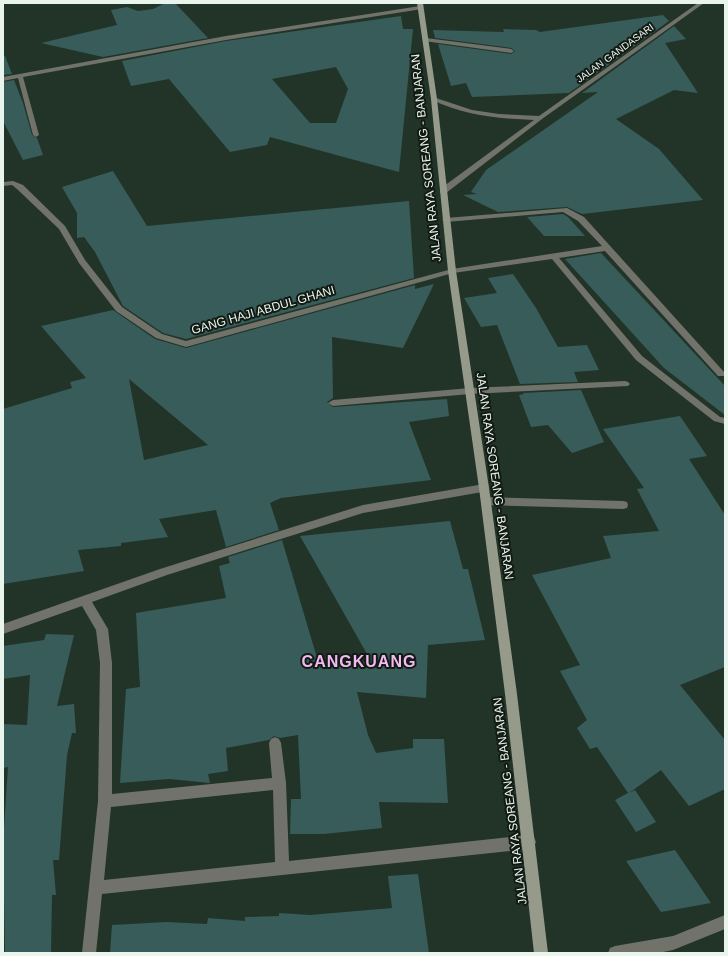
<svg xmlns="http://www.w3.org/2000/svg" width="728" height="956" viewBox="0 0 728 956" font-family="Helvetica,sans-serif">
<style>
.building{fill:#375c59;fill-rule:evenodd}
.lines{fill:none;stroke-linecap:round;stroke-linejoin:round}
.service{fill:#71736a;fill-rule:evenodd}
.minor{fill:#71736a;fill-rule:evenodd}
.tertiary{fill:#71736a;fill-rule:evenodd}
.secondary{fill:#969a8b;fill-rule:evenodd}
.labels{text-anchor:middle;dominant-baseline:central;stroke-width:4;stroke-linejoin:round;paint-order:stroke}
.far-street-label{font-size:10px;fill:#e9f4ec;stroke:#121a14}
.street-label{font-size:12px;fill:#e9f4ec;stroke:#121a14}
.district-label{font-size:16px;font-weight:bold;letter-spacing:1px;fill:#f3b9f2;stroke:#121a14}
</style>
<rect width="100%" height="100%" fill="#223428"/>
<!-- building -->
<g class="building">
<polygon points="165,3 175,3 208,38 103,57 41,43 117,25 111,10 127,7 138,11 153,9"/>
<polygon points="663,15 669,21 569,93 472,97 466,83 451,86 438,44 511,54 515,51 511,48 435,38 433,30 504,32 503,29 536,30 540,32"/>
<path d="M401,16l2,13h10l-14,143 -129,-35 -3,8 -37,7 -61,-73 -38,7 -9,-25 104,-20zM336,67l12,22 -12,34h-26l-38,-44z"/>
<polygon points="674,26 686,39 665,43 698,93 674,90 616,119 659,149 703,200 582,214 567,207 498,212 463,195 477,194 471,192 486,170 598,92 582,93"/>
<polygon points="3,56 5,56 12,74 3,75"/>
<polygon points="14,80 23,103 32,135 37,138 43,155 23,160 3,121 3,82"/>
<polygon points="113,171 147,226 409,201 414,278 186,339 163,333 123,306 95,252 84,237 77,238 77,213 62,187"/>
<polygon points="563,214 568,217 585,236 544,236 527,217"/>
<polygon points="601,253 725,386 725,415 664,368 565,259"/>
<polygon points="513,274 536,308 558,347 587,345 599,370 574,372 578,382 520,384 497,325 481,327 464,298 497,293 488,278"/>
<path d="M434,284l-31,64 -71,-11 1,61 -6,4 6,5 114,-8 2,17 -40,6 22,58 -150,18 -11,5 9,27 -53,17 -10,-37 -57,9 9,18 -47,6v3l-43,4 6,21 -81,13v-175l69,-21 -2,-6 16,-4 -45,-52 72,-16 42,29 31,9 229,-63v4zM129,379l79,66 -64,15z"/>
<polygon points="581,390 604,442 572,453 548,425 531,427 519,395 524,394 523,393"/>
<polygon points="680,416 707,456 689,459 725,515 725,667 680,685 725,740 725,789 689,806 661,770 629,793 635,790 656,822 636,832 615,800 628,793 597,747 590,749 577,728 587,720 560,671 580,665 532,575 611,558 603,536 659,531 637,489 644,488 603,429"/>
<polygon points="450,521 463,569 468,569 485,640 428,645 426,698 357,692 368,735 376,753 413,748 413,739 444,739 448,803 379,802 382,828 324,834 290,834 291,799 301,799 298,735 280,738 274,736 269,740 226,748 228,771 208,774 210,783 169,779 120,783 126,689 140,687 136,613 226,598 219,566 230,563 228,557 282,540 320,668 371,661 300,536"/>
<polygon points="46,634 74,635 57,706 74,704 76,733 72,733 67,755 59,860 53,860 56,895 52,895 51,953 5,953 3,843 8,767 3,768 3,724 27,725 30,675 3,679 3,646 44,640"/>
<polygon points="675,850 711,903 661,912 626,861"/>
<polygon points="418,874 429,953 110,953 112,925 166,922 207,924 208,918 245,921 245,917 279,916 279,913 310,915 392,908 388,876"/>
</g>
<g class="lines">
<!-- service -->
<polygon class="service" points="426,38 511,49 514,51 511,53 424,41 423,40"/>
<!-- minor -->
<g class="minor">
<polygon points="420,6 423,8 422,9 226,40 23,77 39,135 36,137 33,135 18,78 3,81 3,77 226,36"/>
<polygon points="13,181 23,185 65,226 85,260 122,307 162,334 186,341 452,269 602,246 578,221 563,212 446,222 442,220 446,218 567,208 584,217 724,372 724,376 718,376 605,251 559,258 642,356 720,417 725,418 725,424 714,421 636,360 552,259 453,273 186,347 156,338 116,311 79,263 59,229 17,189 12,185 3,186 3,182"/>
<polygon points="625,381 628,382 630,384 628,386 470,394 333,406 328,403 333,400 470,388"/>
<path d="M484,484l4,1 1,3 -1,3 -125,22 -196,62 -75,27 16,27 4,34v131l160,-16 -3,-35 2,-4 4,-2 4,2 2,4 5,40 3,78 240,-26 5,2 2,5 -2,5 -5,2 -427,45 -6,59h-14l16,-152 2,-138 -4,-33 -14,-24 -79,28v-10l157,-55 203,-64zM273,790l2,72 -171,18 7,-73z"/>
<polygon points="486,497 623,501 627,502 628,505 627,508 623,509 486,505 482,504 481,501 482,498"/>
<polygon points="725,915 725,929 673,950 658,953 608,953 610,948 615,946 673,936"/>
</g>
<!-- tertiary -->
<path class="tertiary" d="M698,3h6l-162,116 -96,74h-6v-4l94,-69c-36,-1 -70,-5 -102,-20v-2h4l36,12 27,4 40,2z"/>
<!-- secondary -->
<polygon class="secondary" points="417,3 423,3 437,99 456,271 489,488 517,694 548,953 534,953 505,694 479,488 448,271 431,99"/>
</g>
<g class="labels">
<!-- far-street labels -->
<g class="far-street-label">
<text transform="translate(615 53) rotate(-36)">JALAN GANDASARI</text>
</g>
<!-- street labels -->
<g class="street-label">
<text transform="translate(426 158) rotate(-96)">JALAN RAYA SOREANG - BANJARAN</text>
<text transform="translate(263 310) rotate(-16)">GANG HAJI ABDUL GHANI</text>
<text transform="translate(495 476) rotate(82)">JALAN RAYA SOREANG - BANJARAN</text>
<text transform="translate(510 801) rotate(-97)">JALAN RAYA SOREANG - BANJARAN</text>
</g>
<!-- district labels -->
<g class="district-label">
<text x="359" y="661">CANGKUANG</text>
</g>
</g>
<!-- border -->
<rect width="728" height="956" fill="none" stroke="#e9f4ec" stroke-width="8"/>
</svg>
